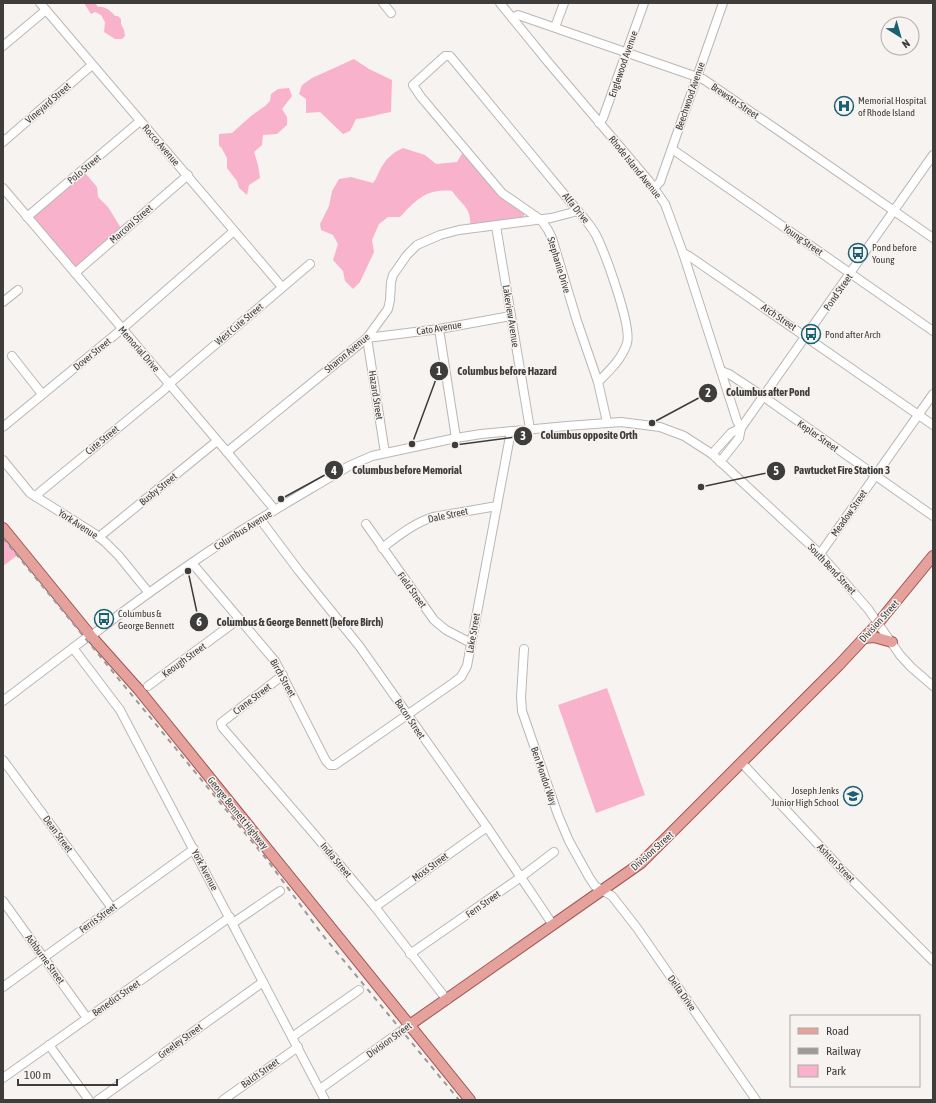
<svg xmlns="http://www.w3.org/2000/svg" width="936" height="1103" viewBox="0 0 936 1103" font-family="'Asap Condensed',sans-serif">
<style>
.green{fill:#f9b2cc}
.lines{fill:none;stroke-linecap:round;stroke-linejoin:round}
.minor-casing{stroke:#bab7b4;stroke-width:10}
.major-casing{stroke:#a05650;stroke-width:12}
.minor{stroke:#fff;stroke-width:8}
.major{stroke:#e5a29d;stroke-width:10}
.rail{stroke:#9c9997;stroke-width:2;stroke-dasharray:5 5;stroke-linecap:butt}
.labels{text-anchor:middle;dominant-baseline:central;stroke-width:3;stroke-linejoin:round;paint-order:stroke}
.street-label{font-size:10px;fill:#3e3d3c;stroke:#f7f3f0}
.poi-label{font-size:10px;fill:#3e3d3c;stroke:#f7f3f0;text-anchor:start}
.leader{fill:none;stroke:#3e3d3c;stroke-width:1.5}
.callout-dot{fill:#3e3d3c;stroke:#f7f3f0;stroke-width:1.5}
.mark-label{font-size:12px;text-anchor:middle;font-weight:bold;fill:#fff}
.callout-label{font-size:11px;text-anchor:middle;font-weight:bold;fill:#3e3d3c;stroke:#f7f3f0;stroke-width:3;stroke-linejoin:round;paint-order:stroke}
</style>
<rect width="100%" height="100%" fill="#f7f3f0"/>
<!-- green -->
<g class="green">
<path d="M84,3h11l3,4c7,-1 13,4 17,9h3l3,3v5l3,6 1,6 -3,3h-7l-11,-7 1,-10 -4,-7 -6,-3 -4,2z"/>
<path d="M354,59l15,10 23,11 -1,32c-12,2 -23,6 -35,7l-6,12 -7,3 -23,-22 -14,1v-14l-7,-5 3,-9 10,-7z"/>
<polygon points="289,88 292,96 282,109 287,117 287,125 277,134 263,135 262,145 254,152 258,165 260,178 249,185 247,195 239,188 237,181 227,168 227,158 221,147 219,146 219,134 232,133 251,116 265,106 270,101 271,94 278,89"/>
<path d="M403,148l22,7 11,9 21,-2 6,-10 62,61 -4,9 -51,7c2,-22 -7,-22 -18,-38 -25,-3 -36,9 -52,26h-12l-9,7 -7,16 2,12 -14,30 -7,7 -8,-8 -2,-10 -10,-11 5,-16 -5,-9 -12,-5 -1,-6 9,-18 3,-15 7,-12 12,-2 22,6c4,-5 5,-10 8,-15 6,-10 11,-15 22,-20z"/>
<polygon points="81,168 97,187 98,197 108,207 121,228 72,271 24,213"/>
<polygon points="3,528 22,552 3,566"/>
<polygon points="607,688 645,795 596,813 558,705"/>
</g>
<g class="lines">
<!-- minor casing -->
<g class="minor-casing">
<g id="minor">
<polyline points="40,3 282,287"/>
<polyline points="383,3 391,13"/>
<polyline points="500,3 548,62 649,181 665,204 683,253 737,421 741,428"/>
<polyline points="512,18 518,15 703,79 779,131 933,238"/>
<polyline points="555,27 564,3"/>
<polyline points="3,46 46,10"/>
<polyline points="599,123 603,118 644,3"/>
<polyline points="3,142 92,65"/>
<polyline points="672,149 933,331"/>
<polyline points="3,188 227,452 275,510"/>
<polyline points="654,188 660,182 723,3"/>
<polyline points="27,217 140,121"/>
<polyline points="496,226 530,429"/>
<polyline points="683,253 689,256 933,425"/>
<polyline points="75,273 188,175"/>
<polyline points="3,302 18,290"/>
<polyline points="439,329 456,438"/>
<polyline points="12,356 42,394"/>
<polyline points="721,371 729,374 764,397 933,516"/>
<path d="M598,382c11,-11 24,-23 29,-39 5,-17 -22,-90 -31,-108 -5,-9 -11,-16 -18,-24l-128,-155h-5l-32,29 8,12 81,96 39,27 7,10 4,8 25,83 21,61 9,40"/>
<polyline points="3,427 122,329 234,231"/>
<polyline points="227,452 367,338 388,309 390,300 391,282 393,275 407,255 417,245 440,235 459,230 551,218 578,211"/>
<polyline points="385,453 367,338 439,329 511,316"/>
<polyline points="712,454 731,433 741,428"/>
<polyline points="3,460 30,493 95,534 105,542 119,556 149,593"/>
<polyline points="720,462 739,438 741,428 933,155"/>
<polyline points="36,497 40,492 164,390 169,384 310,264"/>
<polyline points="260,519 299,571 360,647 487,827 553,925"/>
<polyline points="366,524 434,620 446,630 471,643"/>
<polyline points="99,537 217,441"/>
<path d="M382,548c16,-12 32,-25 51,-31l64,-11"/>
<polyline points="820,554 933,394"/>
<polyline points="192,563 275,661 326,761 330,765 335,765 453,683 461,677 467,666 511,431"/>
<polyline points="73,648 120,710 325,1100"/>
<polyline points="524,649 521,697 522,711 558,815 569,841 589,877 595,886 612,896 637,928 756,1100"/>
<polyline points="283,675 221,723 222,727 314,834 375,907 447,1000"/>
<polyline points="148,686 239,619"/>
<path d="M3,701l83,-63 5,-2c35,-27 71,-53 108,-78 48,-33 100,-62 150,-92l23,-10 84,-18 25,-4 86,-8 54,-4 39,5 24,9 28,18 108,100 48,55 32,46 11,12 22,19"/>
<polyline points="3,760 112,908"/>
<polyline points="741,762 845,873 933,961"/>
<polyline points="3,901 87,1018"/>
<polyline points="375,907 487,827"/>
<polyline points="233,923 280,891"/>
<polyline points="410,954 521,877 554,852"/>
<polyline points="3,987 194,849"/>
<polyline points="292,1037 359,990"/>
<polyline points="49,1045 89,1100"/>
<polyline points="3,1078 230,917"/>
<polyline points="320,1089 411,1024"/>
<polyline points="98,1100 263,982"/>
<polyline points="223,1100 298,1047"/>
</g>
</g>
<!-- major casing -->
<g class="major-casing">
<g id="major">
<polyline points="3,528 91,636 139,690 470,1100"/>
<polyline points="864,638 874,637 892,642"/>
<polyline points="411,1024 641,863 839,665 879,622 933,556"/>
</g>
</g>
<!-- minor -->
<use href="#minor" class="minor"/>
<!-- major -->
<use href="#major" class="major"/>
<!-- rail -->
<polyline class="rail" points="3,538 268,861 321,933 459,1100"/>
</g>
<!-- icons -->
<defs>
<g id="hospital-ring" transform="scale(1)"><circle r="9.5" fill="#f7f3f0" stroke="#196171" stroke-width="1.5"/><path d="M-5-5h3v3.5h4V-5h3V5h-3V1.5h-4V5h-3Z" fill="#196171"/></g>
<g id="bus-ring" transform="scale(1)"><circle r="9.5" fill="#f7f3f0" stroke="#196171" stroke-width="1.5"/><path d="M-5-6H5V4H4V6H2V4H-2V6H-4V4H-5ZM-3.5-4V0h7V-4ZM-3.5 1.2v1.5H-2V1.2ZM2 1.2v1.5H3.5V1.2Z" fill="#196171"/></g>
<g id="school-ring" transform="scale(1)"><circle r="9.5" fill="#f7f3f0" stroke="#196171" stroke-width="1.5"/><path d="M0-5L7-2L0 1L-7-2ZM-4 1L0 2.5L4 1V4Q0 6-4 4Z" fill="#196171"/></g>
</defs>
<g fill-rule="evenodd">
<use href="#hospital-ring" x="844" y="106"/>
<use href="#bus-ring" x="858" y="253"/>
<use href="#bus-ring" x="811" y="334"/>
<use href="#bus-ring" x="104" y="619"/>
<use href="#school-ring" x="853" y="796"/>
</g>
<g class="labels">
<!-- street labels -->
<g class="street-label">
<text transform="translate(623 64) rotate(-71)">Englewood Avenue</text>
<text transform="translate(690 96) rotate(-71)">Beechwood Avenue</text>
<text transform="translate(735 101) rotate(34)">Brewster Street</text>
<text transform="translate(48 103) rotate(-41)">Vineyard Street</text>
<text transform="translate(161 145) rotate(49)">Rocco Avenue</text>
<text transform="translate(635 167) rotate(51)">Rhode Island Avenue</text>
<text transform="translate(84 169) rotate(-40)">Polo Street</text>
<text transform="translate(576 208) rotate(51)">Alfa Drive</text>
<text transform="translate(131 224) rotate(-41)">Marconi Street</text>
<text transform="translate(803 240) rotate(35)">Young Street</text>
<text transform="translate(559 265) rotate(73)">Stephanie Drive</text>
<text transform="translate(838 292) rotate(-55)">Pond Street</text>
<text transform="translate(511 316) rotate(81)">Lakeview Avenue</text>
<text transform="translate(779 317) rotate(34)">Arch Street</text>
<text transform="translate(239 324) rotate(-40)">West Cute Street</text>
<text transform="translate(439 328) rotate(-9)">Cato Avenue</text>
<text transform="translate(139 349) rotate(49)">Memorial Drive</text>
<text transform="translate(347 353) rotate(-40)">Sharon Avenue</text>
<text transform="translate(92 354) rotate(-39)">Dover Street</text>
<text transform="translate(376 395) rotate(81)">Hazard Street</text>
<text transform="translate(818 436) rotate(35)">Kepler Street</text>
<text transform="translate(102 440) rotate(-39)">Cute Street</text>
<text transform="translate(158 489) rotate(-39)">Busby Street</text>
<text transform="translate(849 513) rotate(-55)">Meadow Street</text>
<text transform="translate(448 515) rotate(-12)">Dale Street</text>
<text transform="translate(78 524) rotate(33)">York Avenue</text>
<text transform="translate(243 530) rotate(-32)">Columbus Avenue</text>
<text transform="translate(832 569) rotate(47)">South Bend Street</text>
<text transform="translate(412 590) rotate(54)">Field Street</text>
<text transform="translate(879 621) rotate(-48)">Division Street</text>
<text transform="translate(473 633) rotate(-80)">Lake Street</text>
<text transform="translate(184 660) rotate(-36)">Keough Street</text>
<text transform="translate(283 678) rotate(61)">Birch Street</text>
<text transform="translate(252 699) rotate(-37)">Crane Street</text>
<text transform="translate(410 719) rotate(56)">Bacon Street</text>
<text transform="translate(544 776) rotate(71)">Ben Mondor Way</text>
<text transform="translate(238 813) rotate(51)">George Bennett Highway</text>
<text transform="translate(58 834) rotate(54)">Dean Street</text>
<text transform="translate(652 851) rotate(-42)">Division Street</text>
<text transform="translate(336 860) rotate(50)">India Street</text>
<text transform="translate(836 863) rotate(46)">Ashton Street</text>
<text transform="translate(430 867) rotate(-36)">Moss Street</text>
<text transform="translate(205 870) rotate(62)">York Avenue</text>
<text transform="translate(483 904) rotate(-35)">Fern Street</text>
<text transform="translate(98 918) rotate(-36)">Ferris Street</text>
<text transform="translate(45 959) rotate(54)">Ashburne Street</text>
<text transform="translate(682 993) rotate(55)">Delta Drive</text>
<text transform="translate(116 998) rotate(-35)">Benedict Street</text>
<text transform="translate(389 1040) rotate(-36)">Division Street</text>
<text transform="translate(180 1041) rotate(-36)">Greeley Street</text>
<text transform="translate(260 1073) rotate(-35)">Balch Street</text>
</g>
<!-- poi labels -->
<g class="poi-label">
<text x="858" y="100">Memorial Hospital<tspan x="858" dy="12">of Rhode Island</tspan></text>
<text x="872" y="247">Pond before<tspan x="872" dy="12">Young</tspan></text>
<text x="825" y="334">Pond after Arch</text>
<text x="118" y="613">Columbus &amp;<tspan x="118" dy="12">George Bennett</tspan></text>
<text x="839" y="790" text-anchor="end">Joseph Jenks<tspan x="839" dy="12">Junior High School</tspan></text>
</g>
</g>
<!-- callouts -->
<path class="leader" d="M412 444L439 371M652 423L708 393M455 445L523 436M281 499L334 470M701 487L776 471M188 571L199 622"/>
<g class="callout-dot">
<circle cx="412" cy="444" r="4"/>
<circle cx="652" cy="423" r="4"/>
<circle cx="455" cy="445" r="4"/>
<circle cx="281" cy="499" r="4"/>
<circle cx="701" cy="487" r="4"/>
<circle cx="188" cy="571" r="4"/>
<circle cx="439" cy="371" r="10"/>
<circle cx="708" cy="393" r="10"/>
<circle cx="523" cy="436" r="10"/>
<circle cx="334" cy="470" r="10"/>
<circle cx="776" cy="471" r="10"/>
<circle cx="199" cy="622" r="10"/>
</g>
<g class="mark-label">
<text x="439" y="375">1</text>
<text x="708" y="397">2</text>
<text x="523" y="440">3</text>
<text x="334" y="475">4</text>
<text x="776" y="475">5</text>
<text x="199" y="626">6</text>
</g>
<g class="callout-label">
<text x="507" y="375">Columbus before Hazard</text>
<text x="768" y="396">Columbus after Pond</text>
<text x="589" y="439">Columbus opposite Orth</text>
<text x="407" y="474">Columbus before Memorial</text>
<text x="842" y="474">Pawtucket Fire Station 3</text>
<text x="300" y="626">Columbus &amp; George Bennett (before Birch)</text>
</g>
<!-- border -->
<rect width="936" height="1103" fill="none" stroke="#3e3d3c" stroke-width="8"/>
<!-- legend -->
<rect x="790" y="1015" width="130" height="72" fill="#f7f3f0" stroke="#adaaa8"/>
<rect x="798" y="1028" width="20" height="6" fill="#e5a29d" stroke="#adaaa8"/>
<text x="826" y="1035" font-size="12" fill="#3e3d3c">Road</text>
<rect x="798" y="1048" width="20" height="6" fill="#9c9997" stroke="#adaaa8"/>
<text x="826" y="1055" font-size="12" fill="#3e3d3c">Railway</text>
<rect x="798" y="1065" width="20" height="12" fill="#f9b2cc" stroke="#adaaa8"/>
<text x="826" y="1075" font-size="12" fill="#3e3d3c">Park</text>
<!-- north arrow -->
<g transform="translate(900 36) rotate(143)"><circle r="19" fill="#f7f3f0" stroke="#adaaa8"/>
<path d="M0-3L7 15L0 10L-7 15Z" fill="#196171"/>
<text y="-6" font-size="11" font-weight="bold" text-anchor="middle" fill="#3e3d3c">N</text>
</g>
<!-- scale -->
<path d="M18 1079v6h99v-6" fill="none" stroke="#3e3d3c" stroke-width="2"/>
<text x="24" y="1079" font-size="12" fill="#3e3d3c" stroke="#f7f3f0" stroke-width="3" paint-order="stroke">100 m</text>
</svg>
